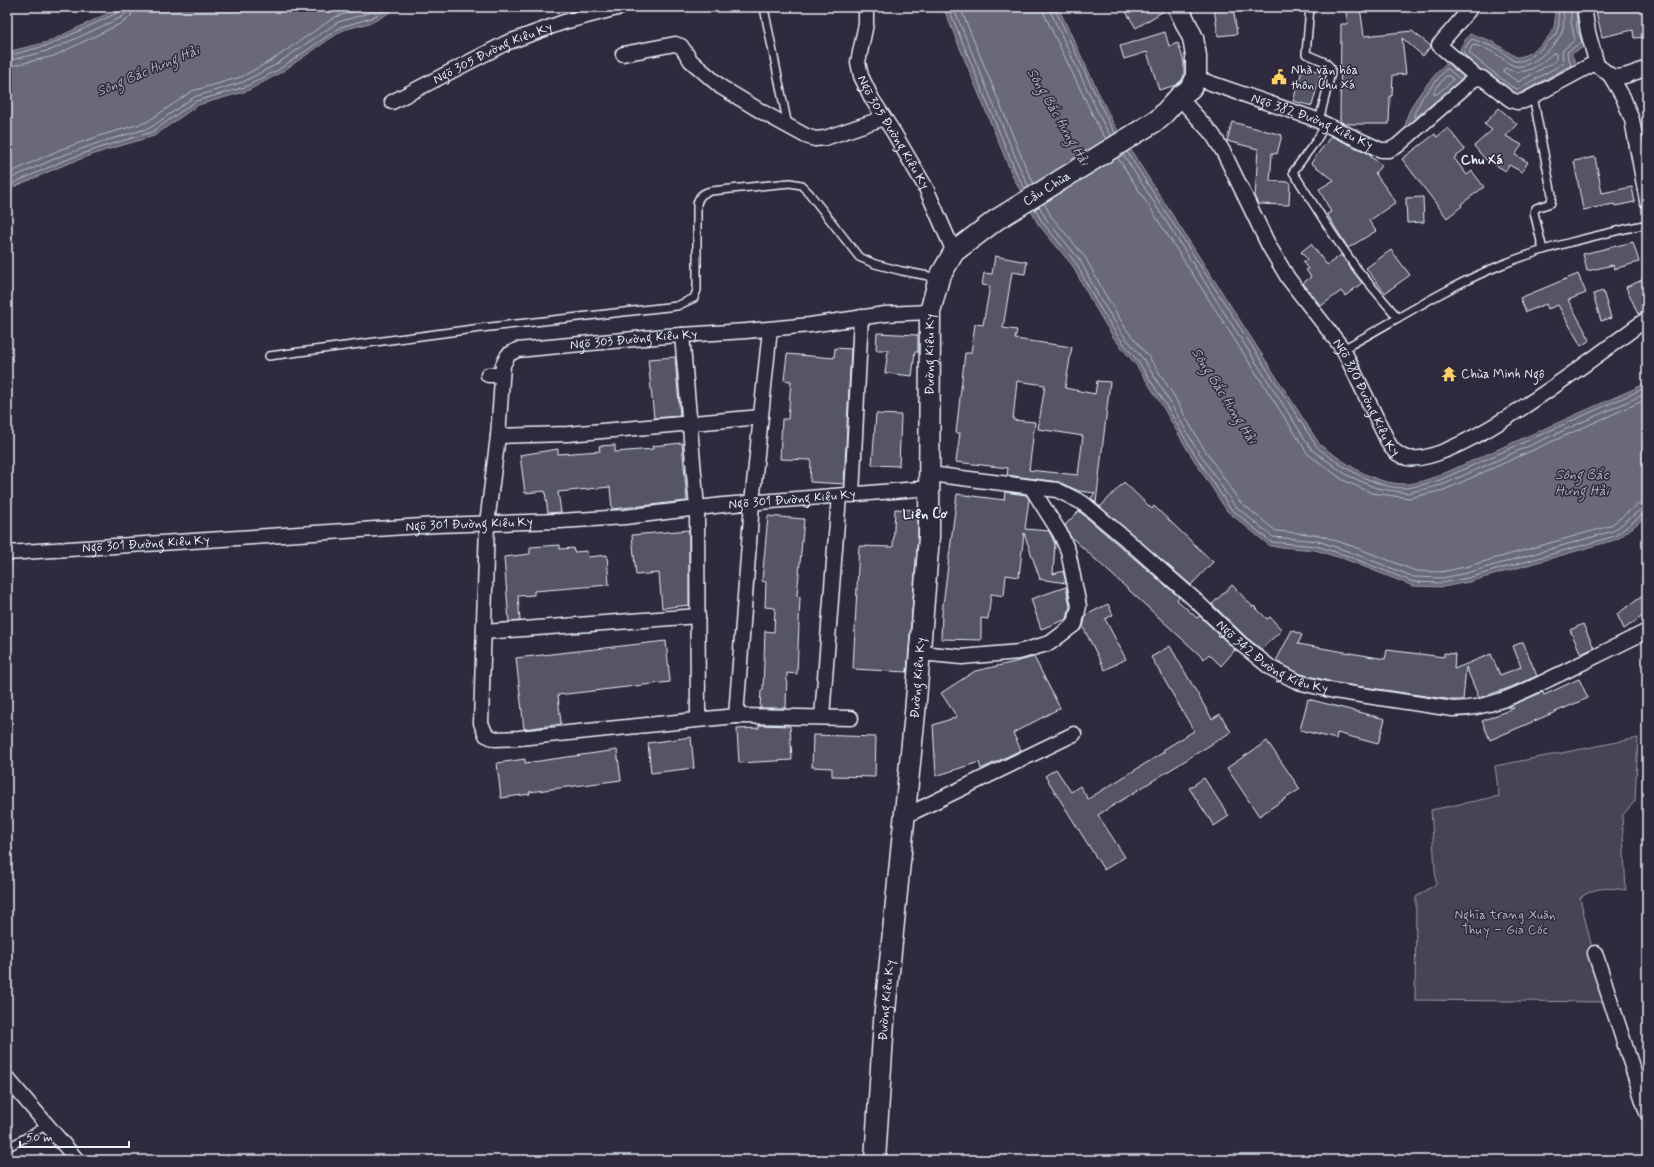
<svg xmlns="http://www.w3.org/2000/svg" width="1654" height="1167" viewBox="0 0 1654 1167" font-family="Mynerve,sans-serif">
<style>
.green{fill:#464455;stroke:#979aa6}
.water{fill:#696978;stroke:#9c9fab}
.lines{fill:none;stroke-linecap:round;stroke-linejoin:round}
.shore{stroke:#b5bbc5;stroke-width:1}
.building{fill:#575565;stroke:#e8f1f8;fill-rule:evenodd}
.lane-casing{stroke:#e8f1f8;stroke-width:10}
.street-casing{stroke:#e8f1f8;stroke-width:17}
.secondary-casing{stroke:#e8f1f8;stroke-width:23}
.lane{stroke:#2f2a3d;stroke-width:7}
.street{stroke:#2f2a3d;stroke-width:14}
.secondary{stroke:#2f2a3d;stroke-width:20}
.labels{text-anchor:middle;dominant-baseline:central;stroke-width:3;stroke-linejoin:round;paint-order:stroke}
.street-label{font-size:13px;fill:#e8f1f8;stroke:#2f2a3d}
.poi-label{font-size:13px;fill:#e8f1f8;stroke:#2f2a3d;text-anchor:start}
.park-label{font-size:13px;fill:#afb4bf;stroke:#2f2a3d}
.water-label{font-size:14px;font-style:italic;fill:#afb4be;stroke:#2f2a3d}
.neighbourhood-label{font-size:14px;font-weight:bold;fill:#e8f1f8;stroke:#2f2a3d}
</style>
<rect width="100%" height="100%" fill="#2f2a3d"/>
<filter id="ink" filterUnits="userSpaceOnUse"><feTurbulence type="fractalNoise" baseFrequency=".025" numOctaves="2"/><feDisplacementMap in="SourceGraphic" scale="8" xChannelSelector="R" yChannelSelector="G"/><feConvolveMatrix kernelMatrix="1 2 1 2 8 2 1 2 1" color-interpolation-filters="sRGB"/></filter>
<g filter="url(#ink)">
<!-- green -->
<path class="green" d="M1638,738l-3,63 -13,15 4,74c-19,-2 -30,-4 -46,8l25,104 -190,-2 1,-103 20,-13 -5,-74 68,-14 -4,-30z"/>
<!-- water -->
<g class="water">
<polygon points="121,7 399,7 373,22 343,30 280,73 247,91 198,105 154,136 106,150 64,165 7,190 7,52 48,42"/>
<path d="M943,7h115l54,114 208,324c26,18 52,39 85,39 11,0 23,-5 33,-8l209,-93v133l-29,23 -149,43 -26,5 -30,-1 -66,-26 -32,-10 -45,-4 -43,-35 -40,-62 -27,-47 -24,-37 -23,-28 -21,-35 -20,-37 -34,-41 -25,-47z"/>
<path d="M1554,7h26l6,39 -15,8 7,12 -60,33 -58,-43c-2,-8 5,-16 10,-22l22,7 24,16c12,1 33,-17 37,-28 3,-6 2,-15 1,-22z"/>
<path d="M1445,64h4l19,17 -62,47c-3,-19 26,-50 39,-64z"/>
</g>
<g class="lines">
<!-- shore -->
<g class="shore">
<polyline points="948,7 1017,175 1025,189"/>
<polyline points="953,7 1022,173 1029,187"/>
<polyline points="960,7 1027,170 1034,184"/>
<polyline points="1043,7 1045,16 1099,128 1106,139"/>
<polyline points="1049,7 1051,13 1104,125 1111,136"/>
<polyline points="1054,7 1109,123 1115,133"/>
<path d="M1563,7c1,9 2,19 -2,27 -6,13 -31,35 -46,32 -8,-2 -14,-10 -21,-13 -6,-4 -13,-6 -20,-8l-2,1 -3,7 43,34 6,2 46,-26 -2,-8 1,-5 12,-10 -4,-18v-15"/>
<path d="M1553,53l3,1v7l-38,21 -15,-11 2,-3c19,10 34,-2 48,-15z"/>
<polyline points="7,56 49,45 119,12 122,7"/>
<polyline points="1468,59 1463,52 1469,42 1472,39 1499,49 1514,61 1521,61 1527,59 1538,52 1556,34 1559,24 1558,7"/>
<polyline points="7,61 51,50 122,17 126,13 127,7"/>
<polyline points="7,67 54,56 124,22 131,16 133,7"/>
<polygon points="1446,76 1449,76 1453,79 1452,81 1437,94 1434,94 1434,91"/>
<polyline points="1521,93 1571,65 1568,57 1567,52 1582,42 1577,30 1576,7"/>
<polyline points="1445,94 1416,117 1413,116 1422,98 1446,69 1448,69 1461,80"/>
<path d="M1127,152l190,295c21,18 61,43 90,41 11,-2 22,-5 33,-8l207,-93"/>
<polyline points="1123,154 1312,450 1347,475 1376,488 1407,493 1442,485 1647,393"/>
<polyline points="1118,158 1308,454 1343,480 1372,493 1409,498 1444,490 1647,399"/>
<polyline points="7,174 59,150 102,135 147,122 192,91 241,77 272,60 335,17 368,7"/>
<polyline points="7,180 61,156 104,141 150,128 194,97 243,82 275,65 338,22 369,13 380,7"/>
<polyline points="7,186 63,161 105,146 152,132 196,101 245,87 278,70 341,27 371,18 391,7"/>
<polyline points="1044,203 1051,216 1085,257 1105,294 1126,329 1149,357 1173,394 1199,441 1239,501 1276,531 1319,535 1352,546 1416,571 1441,572 1465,567 1610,526 1638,504 1647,502"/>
<polyline points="1039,206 1046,219 1080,260 1099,297 1121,332 1144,360 1167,397 1194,445 1234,505 1273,537 1318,541 1350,552 1414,577 1442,578 1467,573 1613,531 1640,510 1647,508"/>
<polyline points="1035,209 1042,222 1076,263 1095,300 1117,335 1139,363 1163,400 1190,447 1230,508 1271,542 1316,546 1348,556 1413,582 1442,583 1468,578 1615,536 1643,514 1647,513"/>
</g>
</g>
<!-- building -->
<g class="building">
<polygon points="1123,7 1167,7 1167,9 1136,28"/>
<polygon points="1214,7 1233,7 1237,34 1218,36"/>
<polygon points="1345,7 1360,7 1364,36 1412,31 1431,46 1423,56 1402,38 1406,74 1393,75 1392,96 1390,96 1389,124 1345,124 1340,121 1341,24 1348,24"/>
<polygon points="1595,7 1641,7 1641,9 1647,9 1647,37 1634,38 1633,30 1602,37"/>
<polygon points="1165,32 1169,46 1178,43 1184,62 1184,75 1182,80 1176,85 1159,90 1147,52 1124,59 1120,46"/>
<polygon points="1303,67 1321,72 1312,106 1293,101"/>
<polygon points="1499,108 1517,124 1506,136 1522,145 1515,155 1528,162 1522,172 1509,165 1506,171 1485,159 1474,146 1492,130 1484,124"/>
<polygon points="1232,122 1282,135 1277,154 1272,153 1270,181 1290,182 1289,205 1258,204 1255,198 1258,149 1227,141"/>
<polygon points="1448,128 1465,150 1454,158 1467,175 1472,171 1484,187 1461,204 1462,206 1447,218 1402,159 1435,134 1437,137"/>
<polygon points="1331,136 1372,155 1371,157 1382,165 1375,173 1396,202 1369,221 1376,231 1348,248 1327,214 1331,212 1319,189 1334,180 1311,163"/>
<polygon points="1595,157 1602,193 1632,187 1635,202 1615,206 1614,204 1583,210 1574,161"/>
<polygon points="1423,197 1424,222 1407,223 1406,198"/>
<polygon points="1633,242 1639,262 1614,269 1613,265 1587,271 1583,254"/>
<polygon points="1311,244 1327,265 1341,255 1362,283 1345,296 1341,291 1321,306 1303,283 1311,277 1306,270 1308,269 1303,262 1307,259 1301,252"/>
<polygon points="1391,250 1410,275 1385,293 1366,268"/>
<path d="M995,256l32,6 -2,12 -13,-2 -9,56 14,2 -2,9 57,8 -7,41 30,6 2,-13 13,1 -14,121 -5,-5 4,-5 -16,-2 -21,-9 -51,-7 1,-7 -52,-6 4,-29h-4l9,-80h6l4,-29 8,1 7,-39 -8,-1 2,-12 8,1zM1017,381l28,4 -7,44 45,7 -5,39 -49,-5 6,-48 -22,-2z"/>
<polygon points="1578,274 1586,293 1568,300 1590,340 1581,346 1558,305 1548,309 1546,304 1526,312 1520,298"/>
<polygon points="1642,280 1647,290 1647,310 1638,314 1626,287"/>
<polygon points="1603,291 1611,318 1601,321 1593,294"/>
<polygon points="877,333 918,335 918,352 915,352 912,376 885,373 888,350 876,350"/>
<polygon points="835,348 851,349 844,484 810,482 811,460 780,459 782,419 788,419 791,381 784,380 787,354 834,358"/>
<polygon points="675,357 680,416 654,418 648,359"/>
<polygon points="876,414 901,415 899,466 872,465"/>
<polygon points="682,443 687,501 612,509 610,487 558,492 561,512 548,513 545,491 525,493 520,455 558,449 558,454 600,451 599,446 615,445 615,452 653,449 652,446"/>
<polygon points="1124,482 1152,509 1154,506 1213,562 1191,585 1100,507"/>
<polygon points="1005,492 1026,495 1029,499 1025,529 1049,531 1055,544 1053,574 1063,571 1066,583 1039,579 1040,579 1024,533 1019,577 1006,575 1004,596 991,594 988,619 981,618 981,640 941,639 942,613 957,494 1004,500"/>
<polygon points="895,509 918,510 918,537 907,672 853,669 859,546 893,547"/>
<polygon points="1079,511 1179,597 1177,600 1197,618 1200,616 1235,650 1221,666 1209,654 1204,659 1070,536 1065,525"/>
<polygon points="768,516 804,519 797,596 800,597 797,674 787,673 786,708 760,708 761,690 763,690 765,631 774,632 775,608 765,607 766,582 762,581"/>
<polygon points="689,530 689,605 662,608 659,573 636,575 632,535"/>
<polygon points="560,545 560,549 573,548 574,552 587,551 588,557 607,555 609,585 534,591 534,595 518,596 520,621 509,622 504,557 530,554 530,547"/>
<polygon points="1232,585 1253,607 1254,606 1267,619 1270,617 1282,630 1261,649 1247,638 1212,604"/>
<polygon points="1066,587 1070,606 1067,619 1041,629 1031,599"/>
<polygon points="1647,593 1647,613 1624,629 1617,614"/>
<polygon points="1108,604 1113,615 1105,619 1126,659 1105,670 1083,627 1086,615"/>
<polygon points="1583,624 1594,648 1581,654 1570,630"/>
<polygon points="1292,630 1302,635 1298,644 1385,659 1387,650 1444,657 1444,653 1455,654 1454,669 1491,654 1500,675 1521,667 1513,646 1523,642 1537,676 1506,689 1479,698 1466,667 1463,700 1453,700 1336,683 1301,674 1276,661"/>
<polygon points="666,641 670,682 558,695 561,724 524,729 516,658"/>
<polygon points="1170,646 1212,719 1220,714 1231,732 1098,815 1125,857 1104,870 1045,776 1056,769 1071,792 1080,786 1088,799 1164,752 1163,750 1194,731 1151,657"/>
<polygon points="1034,657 1060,708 1013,733 1021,750 981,769 979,762 936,776 933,725 957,717 941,693 975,671 1011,663"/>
<polygon points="1579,679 1588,698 1490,740 1482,721 1514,708 1507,707 1543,692 1544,695"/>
<polygon points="1308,699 1385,719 1378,744 1337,733 1336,739 1300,730"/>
<polygon points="759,725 790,726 792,760 739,763 737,729 759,728"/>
<polygon points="813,735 876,737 875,777 832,776 832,768 812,767"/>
<polygon points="691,737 694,768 651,773 648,743"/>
<polygon points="1267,741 1300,789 1259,816 1227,768"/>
<polygon points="617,750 621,780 529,792 530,794 501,798 497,763 525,759 525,763"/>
<polygon points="1204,778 1229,816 1214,826 1189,788"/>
</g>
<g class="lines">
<!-- lane casing -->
<g class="lane-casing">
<g id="lane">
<polyline points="1310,7 1306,54 1325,62 1331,68 1331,73 1319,121"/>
<polyline points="764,8 788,126"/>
<polyline points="1533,96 1552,195 1551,203 1536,208 1534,212 1543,250"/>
<polyline points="1326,124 1316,141 1293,172 1332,233 1357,269 1398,318"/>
<path d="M1343,349c52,-28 103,-62 158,-84 47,-19 97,-30 146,-41"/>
<path d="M269,356l212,-28 196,-22 17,-8 3,-8v-86c2,-8 5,-11 14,-13l79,-8 11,2 8,8 50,64 16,7 27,7 37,7"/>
<polyline points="7,1148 47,1125"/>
</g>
</g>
<!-- street casing -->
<g class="street-casing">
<g id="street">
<path id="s1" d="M866,7v17l-8,38 3,14 11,23 22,34 32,55 28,64"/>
<polyline points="1584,7 1588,32 1597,65"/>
<polyline points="1469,10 1439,45 1478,78"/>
<polyline points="623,54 675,44 681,46 691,61 721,87 764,113 806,136 815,139 825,138 884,118"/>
<polyline points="1610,75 1623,97 1632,120 1647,201"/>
<path id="s2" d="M1196,78l116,40 69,32h8l8,-4 77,-67 8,-1 29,22 6,2 7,-1 69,-37c7,2 11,7 17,11 10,6 27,-4 37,-7"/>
<path id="s3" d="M1179,97l34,38 11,18 45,93 19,32 55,71 47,97c5,6 9,10 17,12 49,9 196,-108 240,-139"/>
<path id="s4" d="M392,102l114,-59 58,-21 57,-15"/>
<path id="s5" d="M770,329l-18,174 -16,213 -217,22 -24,1 -9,-4 -5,-12 6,-200 11,-87 5,-71 5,-10 9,-5 149,-14 80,-5 64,-6 75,-11 45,-2"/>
<polyline points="682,335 697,508 698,719"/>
<polyline points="488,375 502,375"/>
<polyline points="498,436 568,434 761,417"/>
<path id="s6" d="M930,474l127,16 26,13 45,38 66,58 47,45 30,24 27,14 36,9 119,18c41,0 73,-19 109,-36 28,-14 57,-28 85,-42"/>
<polyline points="852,495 861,317"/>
<path id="s7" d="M7,553l430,-28 123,-4 65,-4 98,-12 207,-17"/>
<polyline points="484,632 698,616"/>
<polyline points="920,653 962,657 1019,652 1050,643 1075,624 1079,606 1068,551 1060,533 1031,487"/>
<polyline points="736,716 851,718"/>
<polyline points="822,717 839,496"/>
<polyline points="905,816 1074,734"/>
<polyline points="1595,953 1647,1113"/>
<polyline points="7,1078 77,1160"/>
</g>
</g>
<!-- secondary casing -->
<g class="secondary-casing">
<g id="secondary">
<path id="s8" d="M875,1160l9,-139 31,-308 14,-176 1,-225 9,-34 15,-26 42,-32 163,-101 20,-22 12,-9 5,-10v-22l-3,-18 -15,-31"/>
</g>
</g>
<!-- lane -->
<use href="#lane" class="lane"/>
<!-- street -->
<use href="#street" class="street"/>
<!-- secondary -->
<use href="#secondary" class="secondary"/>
</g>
</g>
<!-- icons -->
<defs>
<g id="civic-bare" transform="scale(1.2)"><path d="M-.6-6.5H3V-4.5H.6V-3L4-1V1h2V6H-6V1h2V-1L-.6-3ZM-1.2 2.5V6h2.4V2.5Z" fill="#ffd166" stroke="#2f2a3d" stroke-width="2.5" paint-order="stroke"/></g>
<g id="temple-bare" transform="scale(1.2)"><path d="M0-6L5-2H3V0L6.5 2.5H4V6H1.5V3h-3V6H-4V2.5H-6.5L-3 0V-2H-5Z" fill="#ffd166" stroke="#2f2a3d" stroke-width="2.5" paint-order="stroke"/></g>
</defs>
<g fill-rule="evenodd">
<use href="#civic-bare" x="1279" y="77"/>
<use href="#temple-bare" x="1449" y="374"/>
</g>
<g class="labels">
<!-- street labels -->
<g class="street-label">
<text stroke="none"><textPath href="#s4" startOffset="112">Ngõ 305 Đường Kiêu Kỵ</textPath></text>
<text stroke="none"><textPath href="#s2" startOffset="124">Ngõ 382 Đường Kiêu Kỵ</textPath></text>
<text stroke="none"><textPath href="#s1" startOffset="135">Ngõ 305 Đường Kiêu Kỵ</textPath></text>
<text stroke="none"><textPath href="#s8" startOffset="1028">Cầu Chùa</textPath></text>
<text stroke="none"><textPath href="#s5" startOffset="1151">Ngõ 303 Đường Kiêu Kỵ</textPath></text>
<text stroke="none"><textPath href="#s8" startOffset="808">Đường Kiêu Kỵ</textPath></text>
<text stroke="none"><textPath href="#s3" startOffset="356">Ngõ 380 Đường Kiêu Kỵ</textPath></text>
<text stroke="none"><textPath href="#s7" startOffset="787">Ngõ 301 Đường Kiêu Kỵ</textPath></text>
<text stroke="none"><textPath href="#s7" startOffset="463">Ngõ 301 Đường Kiêu Kỵ</textPath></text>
<text stroke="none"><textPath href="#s7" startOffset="139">Ngõ 301 Đường Kiêu Kỵ</textPath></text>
<text stroke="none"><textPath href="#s6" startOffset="403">Ngõ 342 Đường Kiêu Kỵ</textPath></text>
<text stroke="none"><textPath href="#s8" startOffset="484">Đường Kiêu Kỵ</textPath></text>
<text stroke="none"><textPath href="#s8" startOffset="160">Đường Kiêu Kỵ</textPath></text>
</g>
<!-- poi labels -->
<g class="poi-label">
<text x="1291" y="70">Nhà văn hóa<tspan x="1291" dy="15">thôn Chu Xá</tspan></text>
<text x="1461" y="374">Chùa Minh Ngộ</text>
</g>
<!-- park labels -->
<g class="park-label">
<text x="1505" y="915">Nghĩa trang Xuân<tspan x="1505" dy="15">Thụy – Gia Cốc</tspan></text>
</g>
<!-- water labels -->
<g class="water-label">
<text transform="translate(148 71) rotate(-23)">Sông Bắc Hưng Hải</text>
<text transform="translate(1058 117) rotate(60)">Sông Bắc Hưng Hải</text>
<text transform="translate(1224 396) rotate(58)">Sông Bắc Hưng Hải</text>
<text x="1582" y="475">Sông Bắc<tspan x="1582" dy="16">Hưng Hải</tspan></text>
</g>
<!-- neighbourhood labels -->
<g class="neighbourhood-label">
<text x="1482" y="160">Chu Xá</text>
<text x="925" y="514">Liên Cơ</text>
</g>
</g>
<!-- margin -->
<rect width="1654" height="1167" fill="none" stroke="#2f2a3d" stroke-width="24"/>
<rect x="12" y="12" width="1630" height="1143" fill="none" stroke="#e8f1f8" stroke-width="1.5" filter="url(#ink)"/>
<!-- scale -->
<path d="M20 1141v6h109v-6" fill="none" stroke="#e8f1f8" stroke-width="2"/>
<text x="26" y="1141" font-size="12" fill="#e8f1f8" stroke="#2f2a3d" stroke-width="3" paint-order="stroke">50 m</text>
</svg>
